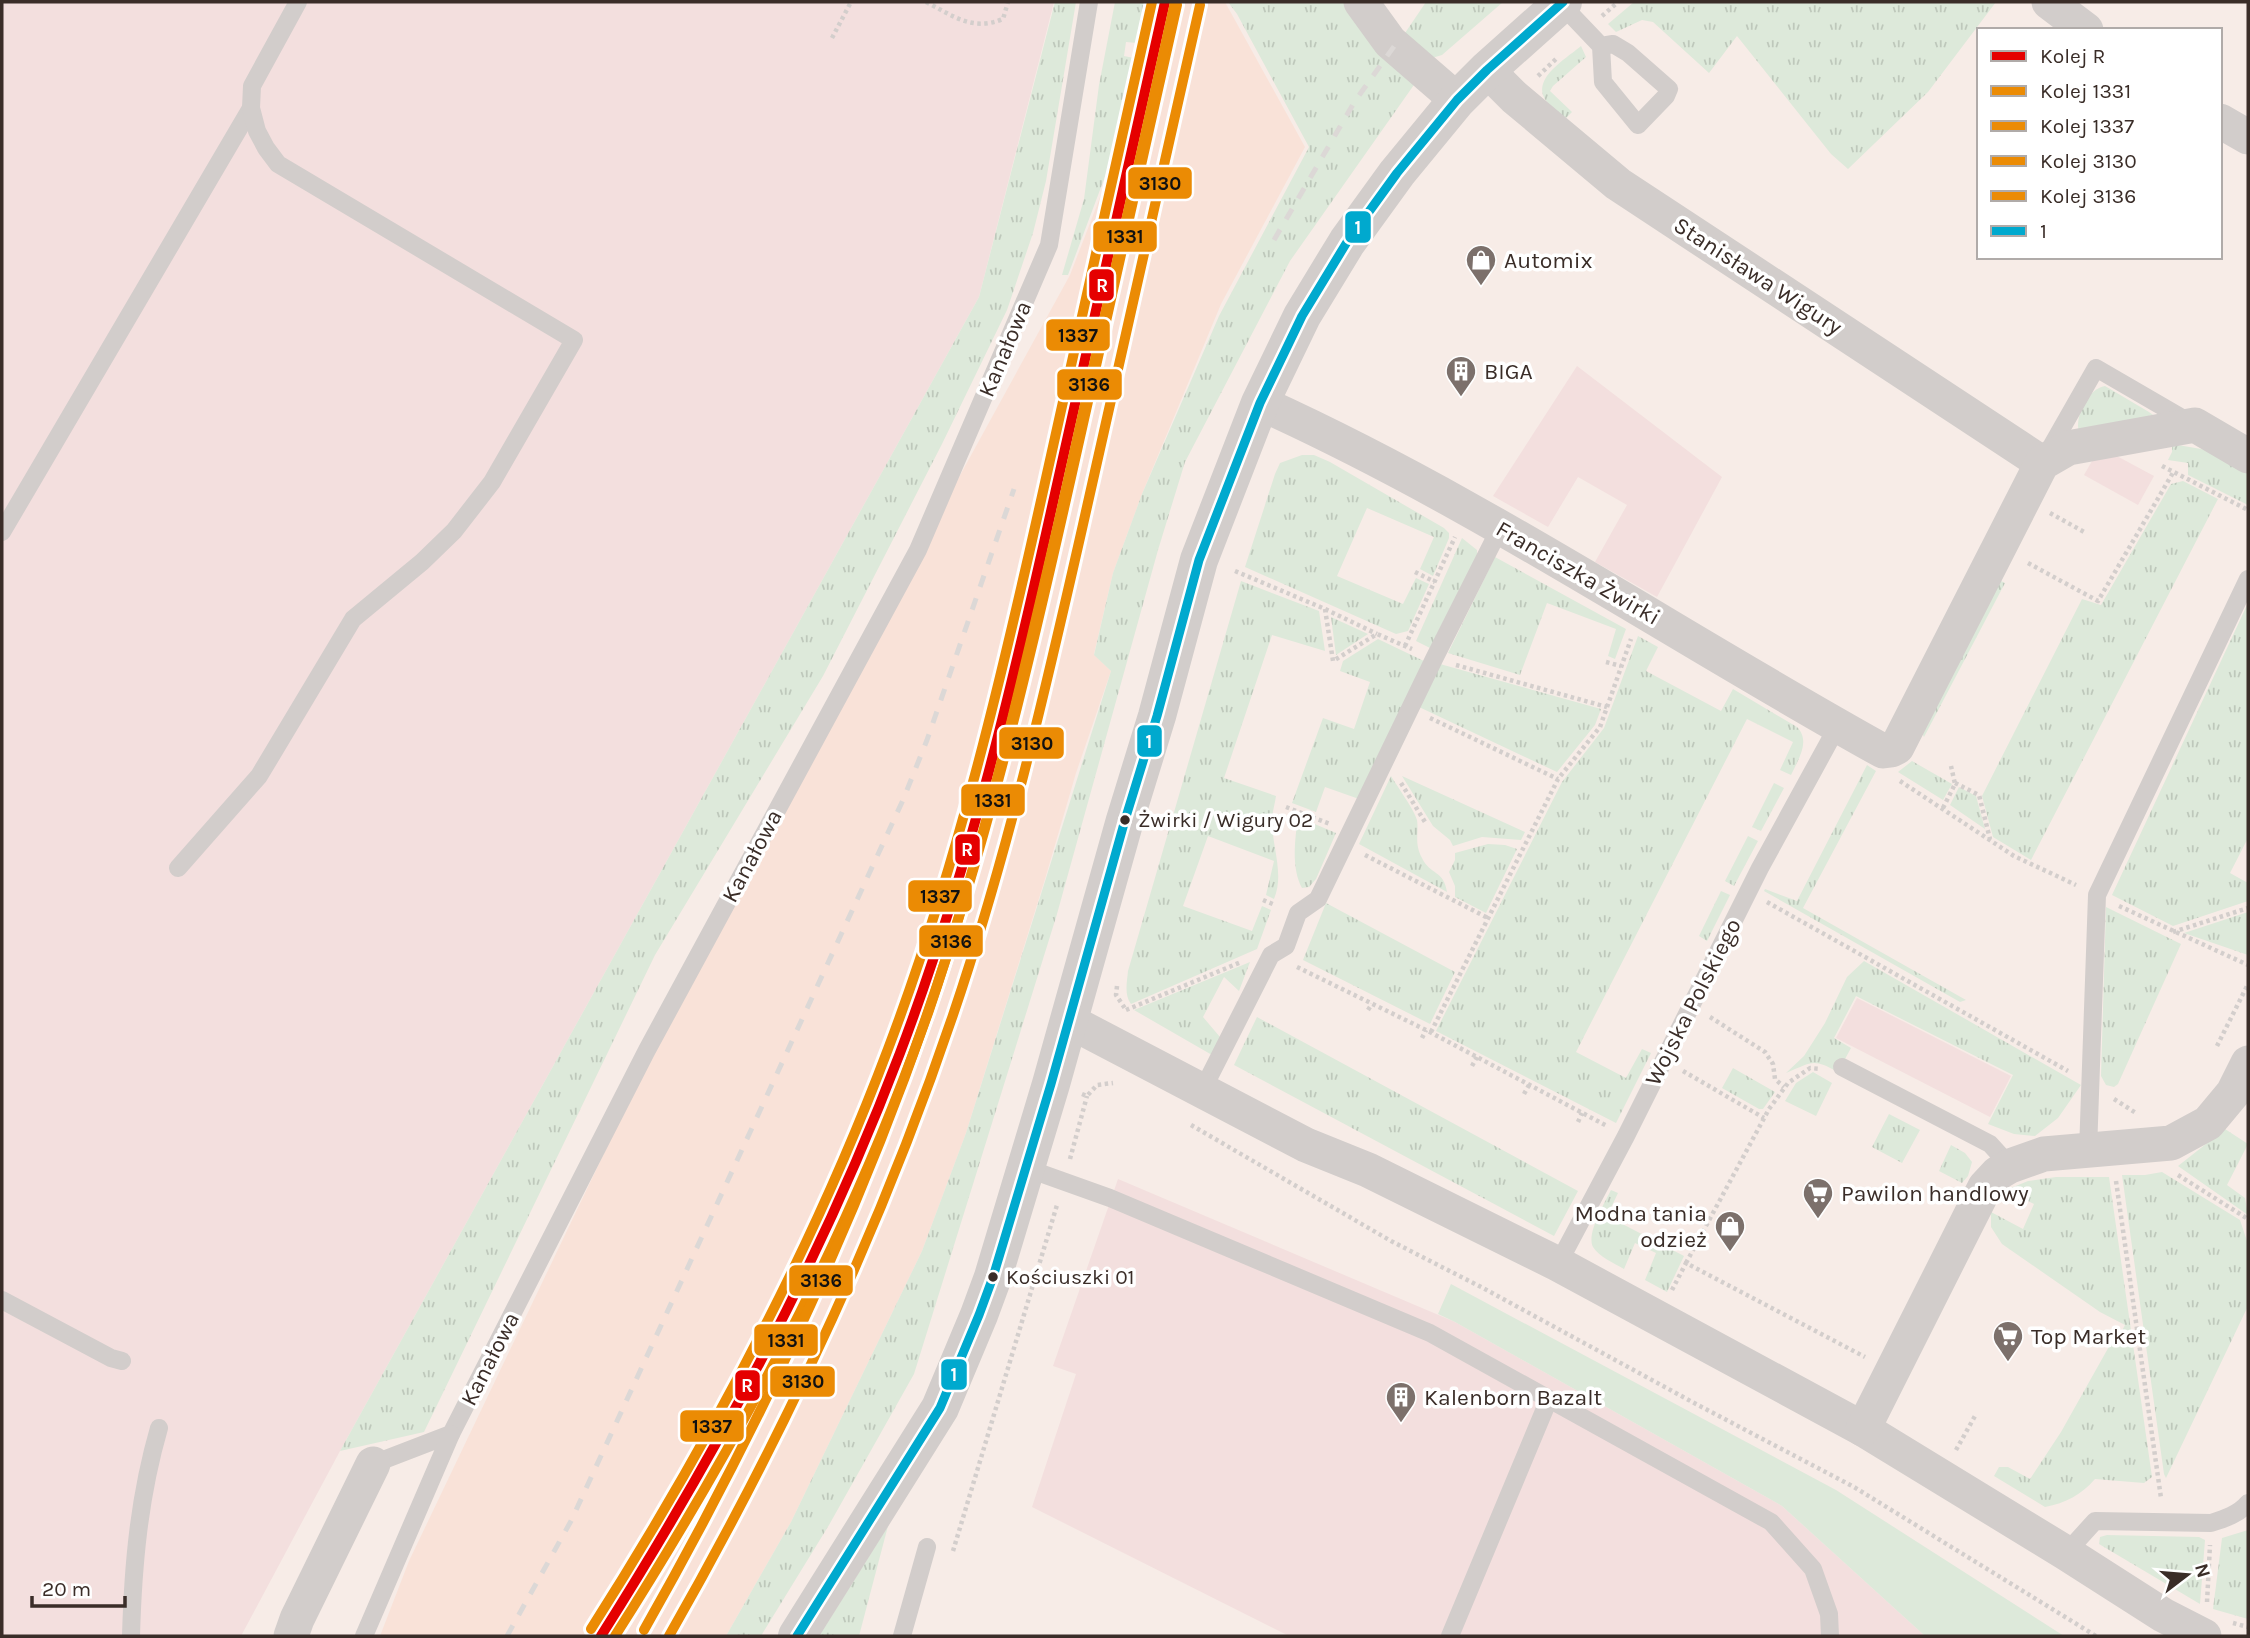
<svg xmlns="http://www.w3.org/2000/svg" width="2250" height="1638" viewBox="0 0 2250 1638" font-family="Karla,sans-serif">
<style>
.built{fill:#f9e2d8}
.industrial{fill:#f3dfde}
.grass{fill:url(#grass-tufts)}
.garden{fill:#dde9da}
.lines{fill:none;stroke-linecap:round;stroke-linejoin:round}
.path{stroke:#d3cecc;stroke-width:4.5;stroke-dasharray:3.5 3.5;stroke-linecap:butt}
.service{stroke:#d2cdcb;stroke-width:18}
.minor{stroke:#d2cdcb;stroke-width:35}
.tertiary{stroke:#d2cdcb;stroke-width:38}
.rail{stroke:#dcd8d6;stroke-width:5;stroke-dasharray:12 12;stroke-linecap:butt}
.bus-1-casing{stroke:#fff;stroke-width:14}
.bus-1{stroke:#00a9ce;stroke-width:9}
.rail-1-casing{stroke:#fff;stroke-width:16}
.rail-2-casing{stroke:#fff;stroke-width:16}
.rail-3-casing{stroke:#fff;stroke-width:16}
.rail-4-casing{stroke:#fff;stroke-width:16}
.rail-5-casing{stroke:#fff;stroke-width:16}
.rail-1{stroke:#e50000;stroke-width:10}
.rail-2{stroke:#eb8b04;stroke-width:10}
.rail-3{stroke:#eb8b04;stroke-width:10}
.rail-4{stroke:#eb8b04;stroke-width:10}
.rail-5{stroke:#eb8b04;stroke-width:10}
.bus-dot{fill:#3a2d28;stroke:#fff;stroke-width:2.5}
.labels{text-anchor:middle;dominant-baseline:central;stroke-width:7;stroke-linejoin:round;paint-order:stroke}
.bus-label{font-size:21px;fill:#3a2d28;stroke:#fff;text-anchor:start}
.poi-label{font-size:23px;fill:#3a2d28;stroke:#fff;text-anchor:start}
.street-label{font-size:23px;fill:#3a2d28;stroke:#fff}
.line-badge{stroke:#fff;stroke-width:2.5}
.badge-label{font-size:19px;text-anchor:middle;font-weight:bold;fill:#fff}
.pale-badge-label{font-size:19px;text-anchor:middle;font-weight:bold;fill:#111}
</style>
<defs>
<pattern id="grass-tufts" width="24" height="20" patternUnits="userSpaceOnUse" patternTransform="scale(1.75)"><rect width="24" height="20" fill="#dde9da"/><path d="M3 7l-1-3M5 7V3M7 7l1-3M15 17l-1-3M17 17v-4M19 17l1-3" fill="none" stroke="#bec8bb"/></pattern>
</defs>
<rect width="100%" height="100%" fill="#f7ece7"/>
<!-- built -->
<polygon class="built" points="1152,2 1225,2 1305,147 1221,304 1142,494 1113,573 1094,654 1111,671 1076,773 1045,879 966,1133 922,1251 791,1522 726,1636 380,1636 409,1561 652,1053 919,550 1070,275 1114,161 1138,44 1147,29"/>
<!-- industrial -->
<g class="industrial">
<polygon points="2,2 1054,2 979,297 340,1451 241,1636 2,1636"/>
<polygon points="1577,366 1722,477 1657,597 1595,562 1627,505 1578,477 1548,527 1493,496"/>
<polygon points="2100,447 2154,476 2138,505 2084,475"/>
<polygon points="1857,998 2011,1076 1990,1117 1836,1038"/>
<polygon points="1118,1179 1455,1322 1782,1506 1925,1636 1289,1636 1032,1507 1076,1374 1053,1366"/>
</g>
<!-- grass -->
<g class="grass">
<polygon points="1055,2 1076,2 1046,181 1033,233 1007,310 942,444 823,676 655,955 424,1432 340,1451 979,297"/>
<polygon points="1115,2 1150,2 1145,28 1137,43 1126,42 1124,56 1134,58 1112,158 1068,275 1062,275 1084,199 1099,85"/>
<polygon points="1228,2 1348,2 1416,82 1290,261 1185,462 1158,550 1057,914 914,1374 829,1525 761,1636 726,1636 791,1522 922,1251 966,1133 1111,671 1094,655 1113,573 1142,494 1219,316 1309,147 1237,14"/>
<polygon points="1426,2 1503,2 1442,55 1432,58 1405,33"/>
<polygon points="1634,2 1996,2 1928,92 1848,169 1831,154 1737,36 1709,73 1653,22 1642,20 1616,32 1608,24"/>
<path d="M1581,46l5,11 -33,29 -3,5 22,21 -6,6c-6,-4 -14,-9 -18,-15 -20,-23 18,-44 33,-57z"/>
<path d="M2105,386l44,26 4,3 -74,17c-5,-16 10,-44 26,-46z"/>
<polygon points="2172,444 2207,450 2248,471 2248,505 2188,475 2188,463 2168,460 2172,452"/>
<polygon points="1302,455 1314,455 1330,462 1444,528 1449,533 1449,538 1433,576 1420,569 1434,537 1367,508 1337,576 1403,604 1416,578 1429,584 1408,631 1396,634 1245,567 1275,474 1280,463"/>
<polygon points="2183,481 2218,499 2031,860 1993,837 1982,796 2082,599 2101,605 2171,484"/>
<polygon points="1462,538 1477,550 1477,555 1430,648 1416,641"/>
<polygon points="1495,557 1626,629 1615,659 1608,656 1616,629 1547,603 1520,675 1448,653"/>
<polygon points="1999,580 2005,583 1924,737 1921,731"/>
<path d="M1241,581l78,30 6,40 -53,-16 -48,143 52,18c-1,7 -3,14 -4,21 -1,28 13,56 2,82l-8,-4 8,-34 -66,-25 -25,70 69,25 10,-25 9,4 -14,39 -126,55c-7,-9 -4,-22 -3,-33z"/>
<polygon points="2248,603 2248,838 2230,873 2248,883 2248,901 2173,926 2112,895"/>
<polygon points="1331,617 1368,634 1336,655"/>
<path d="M1638,636l20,11 -12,24 75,40 12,-22 64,38c14,14 1,33 -6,48l-11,-5 13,-28 -46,-23 -171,333 50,26 16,-29 9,4 -35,70 -180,-92 126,-249 42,-54z"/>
<polygon points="1378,639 1426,662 1359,799 1325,787 1316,812 1292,803 1323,718 1354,729 1370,682 1340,671 1343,661"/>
<polygon points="1440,664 1601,709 1595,725 1557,772 1419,707"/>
<polygon points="1912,761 1952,784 1943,800 1898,772"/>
<polygon points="1867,765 1876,771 1803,908 1966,1000 1960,1002 1764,891 1765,889 1797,901"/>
<path d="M1391,776c6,10 24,35 26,44 2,13 -3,23 5,38 8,17 22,12 25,34l-88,-48z"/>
<polygon points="1402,776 1525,832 1521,840 1482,837 1453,846 1450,840 1433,826"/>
<polygon points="1774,783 1784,788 1761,831 1752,827"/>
<polygon points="1959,787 1976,796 1985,829 1950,805"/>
<path d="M1298,817l38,16 -20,46 -7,8 -7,1c-11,-20 -7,-49 -4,-71z"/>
<polygon points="1748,836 1758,841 1734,886 1725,881"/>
<polygon points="1488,844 1505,845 1517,849 1486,913 1455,897 1455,886 1449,872 1455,860 1455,853"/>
<polygon points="1721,891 1730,895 1707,941 1699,936"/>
<polygon points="1326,903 1455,972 1430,1024 1303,960"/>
<polygon points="2106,907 2181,944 2118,1084 2114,1087 2106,1085 2101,1076"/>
<polygon points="2248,912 2248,955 2184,933"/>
<path d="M1864,961l217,124 -23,33 -23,18 -21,-2 -26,-10 25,-49 -157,-79 -22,42 17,10 -13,24c-26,-14 -25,-10 -52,1l18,-17 21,-33 22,-46z"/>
<polygon points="1250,962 1239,991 1224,977 1203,1017 1220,1037 1212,1055 1134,1010"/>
<polygon points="1257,1017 1578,1191 1554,1236 1234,1065"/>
<polygon points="1733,1068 1775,1092 1763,1109 1759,1109 1722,1088"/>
<polygon points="1813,1072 1832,1083 1816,1116 1785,1101 1796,1083"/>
<polygon points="1889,1114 1920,1130 1902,1163 1872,1147"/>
<polygon points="2225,1129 2248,1144 2227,1185 2245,1198 2248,1215 2178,1166"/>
<polygon points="1951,1145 1965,1153 1972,1162 1968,1176 1962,1183 1939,1171"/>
<polygon points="2162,1172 2240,1220 2248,1244 2248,1306 2166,1478 2164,1474 2122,1175 2145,1175"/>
<path d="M2056,1177h53l43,300 -8,6 -49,-4c-14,16 -29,24 -50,28l-51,-31 5,-9h9l22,12 31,-47 50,-89 4,1 10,-19 -25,-13 -98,-68 -11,-17v-15l32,17 11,-25 -28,-14 22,-9z"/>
<path d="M1611,1190l7,3 -11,23 77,40 -17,36 -22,-12 11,-27 -21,-10 -11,26c-10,-6 -25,-12 -31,-22 -7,-13 12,-45 18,-57z"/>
<polygon points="888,1526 859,1636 819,1636"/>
<polygon points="2248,1530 2248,1619 2213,1609 2222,1538"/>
<polygon points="2107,1535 2199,1537 2205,1540 2200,1604 2099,1544 2100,1537"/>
</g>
<!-- garden -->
<polygon class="garden" points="1451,1284 1836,1490 2064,1636 1925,1636 1782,1506 1455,1322 1438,1314"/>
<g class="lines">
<!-- path -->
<g class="path">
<path d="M926,2c26,13 46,30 77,17l5,-17"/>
<polyline points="1602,16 1618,2"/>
<polyline points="832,38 851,2"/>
<polyline points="1538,76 1557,58"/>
<polyline points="2162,466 2248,510"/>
<polyline points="2050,513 2086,533"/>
<polyline points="2028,563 2098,601 2174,471"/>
<polyline points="1235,571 1325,609 1377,634"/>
<polyline points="1415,572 1435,582"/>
<polyline points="1325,609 1333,661 1377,634 1412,649"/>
<polyline points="1405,646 1455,537"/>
<polyline points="1606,662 1621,666"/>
<polyline points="1456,665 1607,707"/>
<polyline points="1430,718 1558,779"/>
<polyline points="1900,781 2014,856 2076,885"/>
<polyline points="1401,783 1425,822"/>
<polyline points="1955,783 1979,795 1990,839"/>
<polyline points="1286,807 1330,824"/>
<polyline points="1943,808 1955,784 1951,766"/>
<polyline points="1365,855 1488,918"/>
<polyline points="1263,900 1275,905"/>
<polyline points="1767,902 2068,1071"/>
<polyline points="2119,906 2248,965"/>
<polyline points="2173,932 2248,908"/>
<polyline points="1297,967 1426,1030 1607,1126"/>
<polyline points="1117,986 1116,995 1126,1010"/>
<polyline points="1126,1010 1241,962"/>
<polyline points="1368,1010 1372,1004"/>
<polyline points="1710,1017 1765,1052 1773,1064 1775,1079 1784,1087"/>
<polyline points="1431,1032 1558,779 1600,727 1631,639"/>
<polyline points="1422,1038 1426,1030"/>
<polyline points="2217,1046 2248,984"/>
<polyline points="1472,1066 1477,1057"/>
<polyline points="1683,1071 1764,1118"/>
<polyline points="1082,1094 1087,1096 1097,1085 1113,1083"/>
<polyline points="1524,1094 1529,1085"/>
<polyline points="2114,1099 2136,1113"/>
<polyline points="1578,1122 1582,1113"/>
<polyline points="1191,1125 1391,1241 1483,1288 1696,1404 1854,1487 2096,1636"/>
<polyline points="1070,1159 1087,1096"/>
<polyline points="2178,1175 2248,1219"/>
<polyline points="2116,1181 2161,1498"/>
<polyline points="1686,1263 1769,1109 1788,1083 1810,1068 1821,1069"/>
<polyline points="1672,1290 1686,1263 1865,1357"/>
<polyline points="1956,1450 1975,1416"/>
<polyline points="953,1551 1057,1205"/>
<polyline points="2207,1602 2210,1545"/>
<polyline points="2233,1623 2248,1627"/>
</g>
<!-- service -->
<g class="service">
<polyline points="1561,4 1601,46 1603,82 1638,125 1666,96 1669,89 1628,53 1613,44 1601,46"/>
<polyline points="2047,454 2096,368 2189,422"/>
<polyline points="2,532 251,108"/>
<polyline points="178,868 259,776 353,619 422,562 454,531 492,482 574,340 278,164 266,148 257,131 251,108 252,86 298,2"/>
<polyline points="1842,1067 1990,1144 2010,1166"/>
<polyline points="1202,1091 1271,955 1286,946 1298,913 1318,899 1434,659 1500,528"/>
<polyline points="2088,1151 2097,895 2248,579"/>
<polyline points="1026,1168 1110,1198 1430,1333 1771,1522 1813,1569 1829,1614 1830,1636"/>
<polyline points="1558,1264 1626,1136 1760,868 1830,740"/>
<polyline points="2,1300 111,1358 122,1361"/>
<polyline points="373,1464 451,1434 647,1050 918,550 1049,245 1089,2"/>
<path d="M2066,1553l29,-32 116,2c13,-4 28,-9 37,-20"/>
<path d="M131,1636c2,-71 8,-139 28,-208"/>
<polyline points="364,1636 451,1434"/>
<polyline points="902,1636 927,1547"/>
<polyline points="1450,1636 1549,1399"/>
</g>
<!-- minor -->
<g class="minor">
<polyline points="1361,2 1390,42 1457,100"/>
<polyline points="2049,2 2086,30"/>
<polyline points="1487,70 1514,97 1618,184 2042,463"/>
<polyline points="2220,121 2248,137"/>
<path d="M1260,403c217,98 415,233 623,348l8,-1 6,-3 145,-284 26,-15 127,-23 53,31"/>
<polyline points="1069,1021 1306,1145 1368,1170 1558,1264 1863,1429 2066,1553 2163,1615 2204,1636"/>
<polyline points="1863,1429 1985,1187 1998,1173 2010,1166 2044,1154 2171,1143 2208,1123 2233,1093 2248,1063"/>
<polyline points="291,1636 297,1619 373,1464"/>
</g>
<!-- tertiary -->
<polyline class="tertiary" points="797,1636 940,1408 979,1315 993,1277 1051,1084 1125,820 1157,716 1199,560 1260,403 1302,316 1347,242 1397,173 1457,100 1487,70 1563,2"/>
<!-- rail -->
<g class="rail">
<polyline points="1274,240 1355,101 1395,45"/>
<polyline points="507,1636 571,1521 903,800 927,740 1014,489"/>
</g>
<!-- bus-1 casing -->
<g class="bus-1-casing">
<polyline id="bus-1" points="797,1636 940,1408 979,1315 993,1277 1051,1084 1125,820 1157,716 1199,560 1260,403 1302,316 1347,242 1397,173 1457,100 1487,70 1563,2"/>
</g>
<!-- bus-1 -->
<use href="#bus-1" class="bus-1"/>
<!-- rail-1 casing -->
<g class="rail-1-casing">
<path id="rail-1" d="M601,1636c117,-185 221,-377 299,-583 69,-182 114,-374 156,-564 37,-162 72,-325 109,-487"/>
</g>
<!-- rail-2 casing -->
<g class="rail-2-casing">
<path id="rail-2" d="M615,1636c117,-184 222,-377 298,-582 69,-188 115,-385 159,-581 35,-156 70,-312 105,-468"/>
</g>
<!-- rail-3 casing -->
<g class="rail-3-casing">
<path id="rail-3" d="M591,1629c117,-184 220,-375 297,-580 69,-182 114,-373 156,-562 36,-162 72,-324 108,-485"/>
</g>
<!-- rail-4 casing -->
<g class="rail-4-casing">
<path id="rail-4" d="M669,1636c113,-198 211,-405 284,-621 54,-159 92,-323 129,-486 40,-175 78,-350 118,-524"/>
</g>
<!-- rail-5 casing -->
<g class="rail-5-casing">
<path id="rail-5" d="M644,1630c113,-199 210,-404 285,-620 54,-158 91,-322 129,-485 39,-174 78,-349 117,-523"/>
</g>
<!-- rail-1 -->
<use href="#rail-1" class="rail-1"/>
<!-- rail-2 -->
<use href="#rail-2" class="rail-2"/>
<!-- rail-3 -->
<use href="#rail-3" class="rail-3"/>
<!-- rail-4 -->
<use href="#rail-4" class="rail-4"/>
<!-- rail-5 -->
<use href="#rail-5" class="rail-5"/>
</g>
<!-- icons -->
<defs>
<g id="shop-pin" transform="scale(1.575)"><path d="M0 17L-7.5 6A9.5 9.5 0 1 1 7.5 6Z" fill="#7c706b" stroke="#fff"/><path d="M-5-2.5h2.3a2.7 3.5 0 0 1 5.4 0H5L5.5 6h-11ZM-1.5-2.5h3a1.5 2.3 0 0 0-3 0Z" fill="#fff"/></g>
<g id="building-pin" transform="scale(1.575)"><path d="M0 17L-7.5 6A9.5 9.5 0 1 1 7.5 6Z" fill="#7c706b" stroke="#fff"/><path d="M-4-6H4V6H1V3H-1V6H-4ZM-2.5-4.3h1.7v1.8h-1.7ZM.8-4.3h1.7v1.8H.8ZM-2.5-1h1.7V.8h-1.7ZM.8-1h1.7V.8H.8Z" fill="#fff"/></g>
<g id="supermarket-pin" transform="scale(1.575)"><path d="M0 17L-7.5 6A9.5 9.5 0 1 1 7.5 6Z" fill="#7c706b" stroke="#fff"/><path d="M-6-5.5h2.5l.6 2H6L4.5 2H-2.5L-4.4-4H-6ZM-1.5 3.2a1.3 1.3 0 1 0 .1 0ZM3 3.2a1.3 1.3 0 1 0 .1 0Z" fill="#fff"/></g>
</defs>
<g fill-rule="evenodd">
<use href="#shop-pin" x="1481" y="260"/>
<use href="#building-pin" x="1461" y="371"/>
<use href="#supermarket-pin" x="1818" y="1193"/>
<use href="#shop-pin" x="1730" y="1226"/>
<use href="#supermarket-pin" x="2008" y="1336"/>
<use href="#building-pin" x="1401" y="1397"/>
</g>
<!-- markers -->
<g class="bus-dot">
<circle cx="1125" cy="820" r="6"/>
<circle cx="993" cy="1277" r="6"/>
</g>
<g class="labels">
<!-- bus labels -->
<g class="bus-label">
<text x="1138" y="820">Żwirki / Wigury 02</text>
<text x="1006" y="1277">Kościuszki 01</text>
</g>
<!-- poi labels -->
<g class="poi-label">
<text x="1504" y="260">Automix</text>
<text x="1484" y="371">BIGA</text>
<text x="1841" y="1193">Pawilon handlowy</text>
<text x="1707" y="1213" text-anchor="end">Modna tania<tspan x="1707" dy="26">odzież</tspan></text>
<text x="2031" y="1336">Top Market</text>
<text x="1424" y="1397">Kalenborn Bazalt</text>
</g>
<!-- street labels -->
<g class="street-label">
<text transform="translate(1758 276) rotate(33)">Stanisława Wigury</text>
<text transform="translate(1005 349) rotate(-67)">Kanałowa</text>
<text transform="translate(1578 573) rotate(30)">Franciszka Żwirki</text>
<text transform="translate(752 856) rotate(-62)">Kanałowa</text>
<text transform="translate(1693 1002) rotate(-63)">Wojska Polskiego</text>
<text transform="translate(490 1359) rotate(-63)">Kanałowa</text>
</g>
</g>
<g class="line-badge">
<rect x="1127" y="166" width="66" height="34" rx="7" fill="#eb8b04"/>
<rect x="1344" y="210" width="28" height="34" rx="7" fill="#00a9ce"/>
<rect x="1092" y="220" width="66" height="33" rx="7" fill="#eb8b04"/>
<rect x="1088" y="268" width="27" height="34" rx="7" fill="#e50000"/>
<rect x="1045" y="318" width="66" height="34" rx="7" fill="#eb8b04"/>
<rect x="1056" y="368" width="67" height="33" rx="7" fill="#eb8b04"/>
<rect x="1136" y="724" width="27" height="34" rx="7" fill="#00a9ce"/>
<rect x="998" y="726" width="67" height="34" rx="7" fill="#eb8b04"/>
<rect x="960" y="783" width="66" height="34" rx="7" fill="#eb8b04"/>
<rect x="954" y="833" width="27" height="33" rx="7" fill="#e50000"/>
<rect x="907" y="879" width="66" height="34" rx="7" fill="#eb8b04"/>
<rect x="918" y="924" width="66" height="34" rx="7" fill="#eb8b04"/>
<rect x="788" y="1264" width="66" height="33" rx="7" fill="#eb8b04"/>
<rect x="753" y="1323" width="66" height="34" rx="7" fill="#eb8b04"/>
<rect x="940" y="1358" width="28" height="33" rx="7" fill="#00a9ce"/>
<rect x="769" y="1365" width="67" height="33" rx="7" fill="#eb8b04"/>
<rect x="734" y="1369" width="27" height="33" rx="7" fill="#e50000"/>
<rect x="679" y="1409" width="66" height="34" rx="7" fill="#eb8b04"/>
</g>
<g class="badge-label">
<text x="1358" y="234">1</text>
<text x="1102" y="292">R</text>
<text x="1149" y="748">1</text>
<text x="967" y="856">R</text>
<text x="954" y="1381">1</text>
<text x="747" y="1392">R</text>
</g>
<g class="pale-badge-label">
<text x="1160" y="190">3130</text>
<text x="1125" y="243">1331</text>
<text x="1078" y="342">1337</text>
<text x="1089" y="391">3136</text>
<text x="1032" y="750">3130</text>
<text x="993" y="807">1331</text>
<text x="940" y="903">1337</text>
<text x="951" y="948">3136</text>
<text x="821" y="1287">3136</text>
<text x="786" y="1347">1331</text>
<text x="803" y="1388">3130</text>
<text x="712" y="1433">1337</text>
</g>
<!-- border -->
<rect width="2250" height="1638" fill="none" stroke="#3a2d28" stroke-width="7"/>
<!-- legend -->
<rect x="1977" y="28" width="245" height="231" fill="#ffffff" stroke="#b0aba9" stroke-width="2"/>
<rect x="1991" y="51" width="35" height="10" fill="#e50000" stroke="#b0aba9" stroke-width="2"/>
<text x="2040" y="63" font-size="21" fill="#3a2d28">Kolej R</text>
<rect x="1991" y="86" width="35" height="10" fill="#eb8b04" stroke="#b0aba9" stroke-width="2"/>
<text x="2040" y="98" font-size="21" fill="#3a2d28">Kolej 1331</text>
<rect x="1991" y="121" width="35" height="10" fill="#eb8b04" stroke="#b0aba9" stroke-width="2"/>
<text x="2040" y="133" font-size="21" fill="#3a2d28">Kolej 1337</text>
<rect x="1991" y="156" width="35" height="10" fill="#eb8b04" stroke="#b0aba9" stroke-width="2"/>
<text x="2040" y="168" font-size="21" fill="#3a2d28">Kolej 3130</text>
<rect x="1991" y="191" width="35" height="10" fill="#eb8b04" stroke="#b0aba9" stroke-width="2"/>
<text x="2040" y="203" font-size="21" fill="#3a2d28">Kolej 3136</text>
<rect x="1991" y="226" width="35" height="10" fill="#00a9ce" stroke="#b0aba9" stroke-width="2"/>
<text x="2040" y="238" font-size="21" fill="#3a2d28">1</text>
<!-- north arrow -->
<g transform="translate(2187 1575) rotate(74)" stroke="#ffffff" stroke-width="5" paint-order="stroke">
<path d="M0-5L12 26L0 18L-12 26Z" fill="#3a2d28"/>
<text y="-10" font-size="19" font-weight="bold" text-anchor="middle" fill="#3a2d28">N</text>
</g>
<!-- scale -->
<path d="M32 1596v10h93v-10" fill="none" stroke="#3a2d28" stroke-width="3.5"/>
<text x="42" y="1596" font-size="21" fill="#3a2d28" stroke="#ffffff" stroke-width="5" paint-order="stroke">20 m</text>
</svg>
